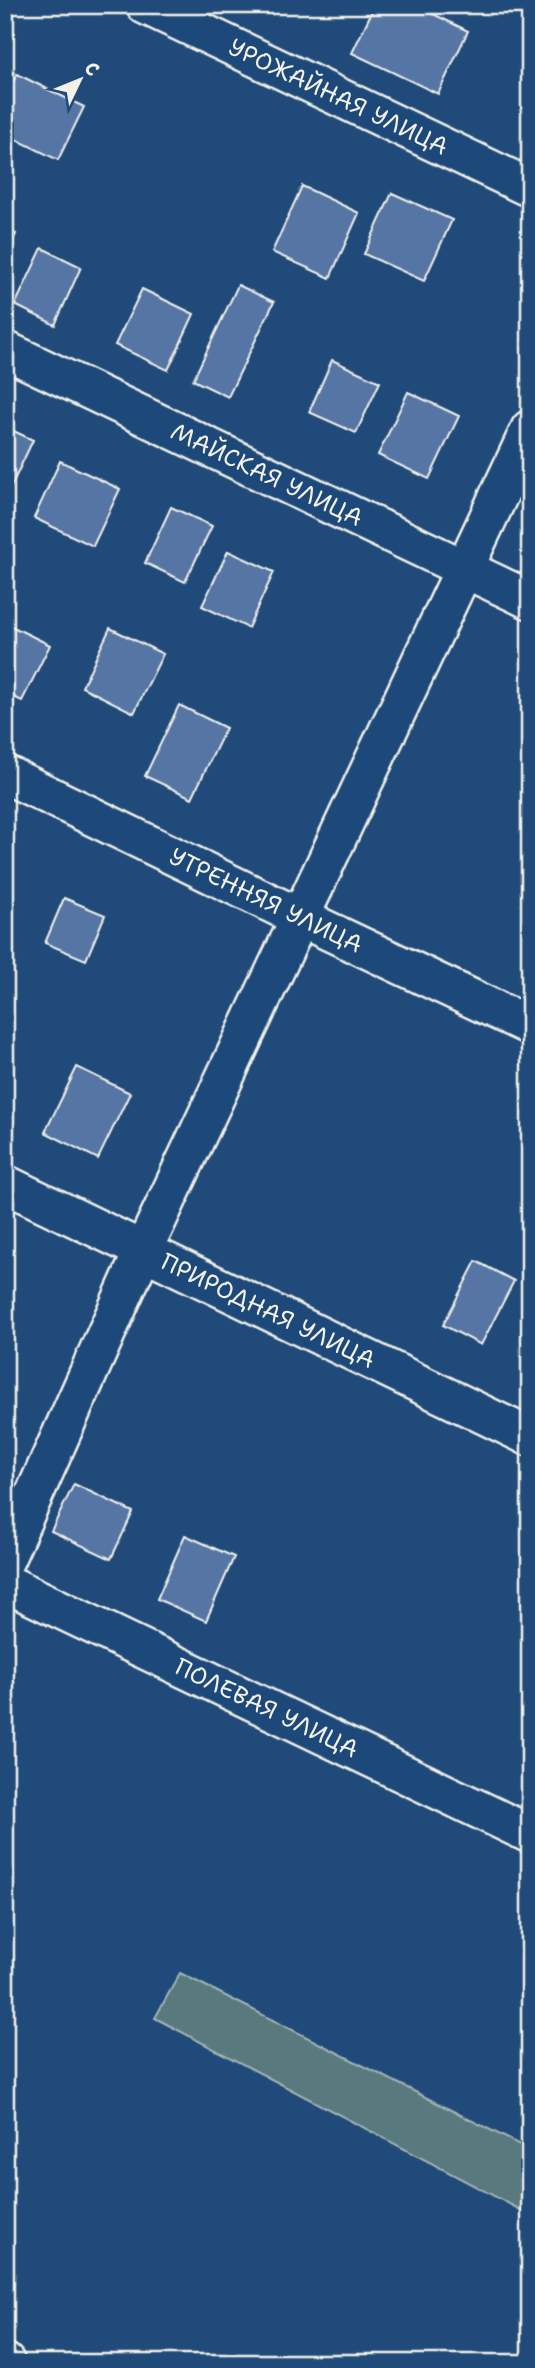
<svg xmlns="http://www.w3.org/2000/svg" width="535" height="2368" viewBox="0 0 535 2368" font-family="'Shantell Sans',sans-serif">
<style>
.green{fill:#587a7f;stroke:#a6b6b4;stroke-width:2}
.building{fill:#5475a5;stroke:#f4f1e8;stroke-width:2}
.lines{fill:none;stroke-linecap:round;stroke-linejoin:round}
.street-casing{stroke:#f4f1e8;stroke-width:42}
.street{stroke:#1f4a7a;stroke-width:37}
.labels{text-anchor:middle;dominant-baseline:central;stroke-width:7;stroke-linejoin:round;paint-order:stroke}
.street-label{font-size:24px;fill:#f4f1e8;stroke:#1f4a7a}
</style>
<rect width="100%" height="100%" fill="#1f4a7a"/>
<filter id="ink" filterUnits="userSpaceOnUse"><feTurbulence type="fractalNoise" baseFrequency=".0143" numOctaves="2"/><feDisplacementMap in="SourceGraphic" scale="14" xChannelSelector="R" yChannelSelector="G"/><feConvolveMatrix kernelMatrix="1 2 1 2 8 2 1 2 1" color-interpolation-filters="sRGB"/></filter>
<g filter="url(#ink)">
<!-- green -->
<polygon class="green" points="180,1973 530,2150 530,2215 155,2018"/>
<!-- building -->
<g class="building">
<polygon points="375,5 415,5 468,31 438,94 352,53"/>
<polygon points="17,74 84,107 58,160 5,134 5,98"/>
<polygon points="302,186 359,213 330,278 272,252"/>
<polygon points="392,193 452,220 424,281 364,254"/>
<polygon points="5,229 16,234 5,257"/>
<polygon points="42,248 81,267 55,325 15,305"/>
<polygon points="238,285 274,302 228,397 193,380"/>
<polygon points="142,289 194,314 168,370 115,345"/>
<polygon points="332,360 380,382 356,433 309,412"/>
<polygon points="408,392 459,416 429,479 378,455"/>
<polygon points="5,427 33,440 8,493 5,492"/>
<polygon points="60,461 120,489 93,546 34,518"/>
<polygon points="171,507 212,526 185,582 145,563"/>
<polygon points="228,551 274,572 248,628 202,606"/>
<polygon points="5,623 50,645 22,701 5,693"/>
<polygon points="110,628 163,654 134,713 82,687"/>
<polygon points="179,705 226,728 192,798 145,776"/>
<polygon points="64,898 105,915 86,960 45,943"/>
<polygon points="77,1067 130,1093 98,1159 45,1132"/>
<polygon points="476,1261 514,1281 481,1345 443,1325"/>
<polygon points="74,1484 133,1512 111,1559 51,1531"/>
<polygon points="185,1535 234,1557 206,1621 157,1599"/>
</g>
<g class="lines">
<!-- street casing -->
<g class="street-casing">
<g id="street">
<path id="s1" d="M145,5l385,183"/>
<path id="s2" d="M5,350l525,250"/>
<path id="s3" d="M5,774l296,144 229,108"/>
<path id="s4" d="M5,1184l525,253"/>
<polyline points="5,1560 143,1251 530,429"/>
<path id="s5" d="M5,1583l525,251"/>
<polyline points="5,2362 6,2363"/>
</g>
</g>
<!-- street -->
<use href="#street" class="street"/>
</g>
</g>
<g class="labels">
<!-- street labels -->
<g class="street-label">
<text stroke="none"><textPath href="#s1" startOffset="214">УРОЖАЙНАЯ УЛИЦА</textPath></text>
<text stroke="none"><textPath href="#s2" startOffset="290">МАЙСКАЯ УЛИЦА</textPath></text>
<text stroke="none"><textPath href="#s3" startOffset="290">УТРЕННЯЯ УЛИЦА</textPath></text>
<text stroke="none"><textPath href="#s4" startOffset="292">ПРИРОДНАЯ УЛИЦА</textPath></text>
<text stroke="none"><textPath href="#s5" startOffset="290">ПОЛЕВАЯ УЛИЦА</textPath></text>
</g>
</g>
<!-- margin -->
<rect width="535" height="2368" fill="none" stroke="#1f4a7a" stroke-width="28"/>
<rect x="14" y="14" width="507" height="2340" fill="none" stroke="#f4f1e8" stroke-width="2.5" filter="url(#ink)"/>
<!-- north arrow -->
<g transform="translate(80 80) rotate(47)" stroke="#1f4a7a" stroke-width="5" paint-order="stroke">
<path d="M0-5L12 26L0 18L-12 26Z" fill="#f4f1e8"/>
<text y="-10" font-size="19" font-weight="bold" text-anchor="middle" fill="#f4f1e8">С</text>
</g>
</svg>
